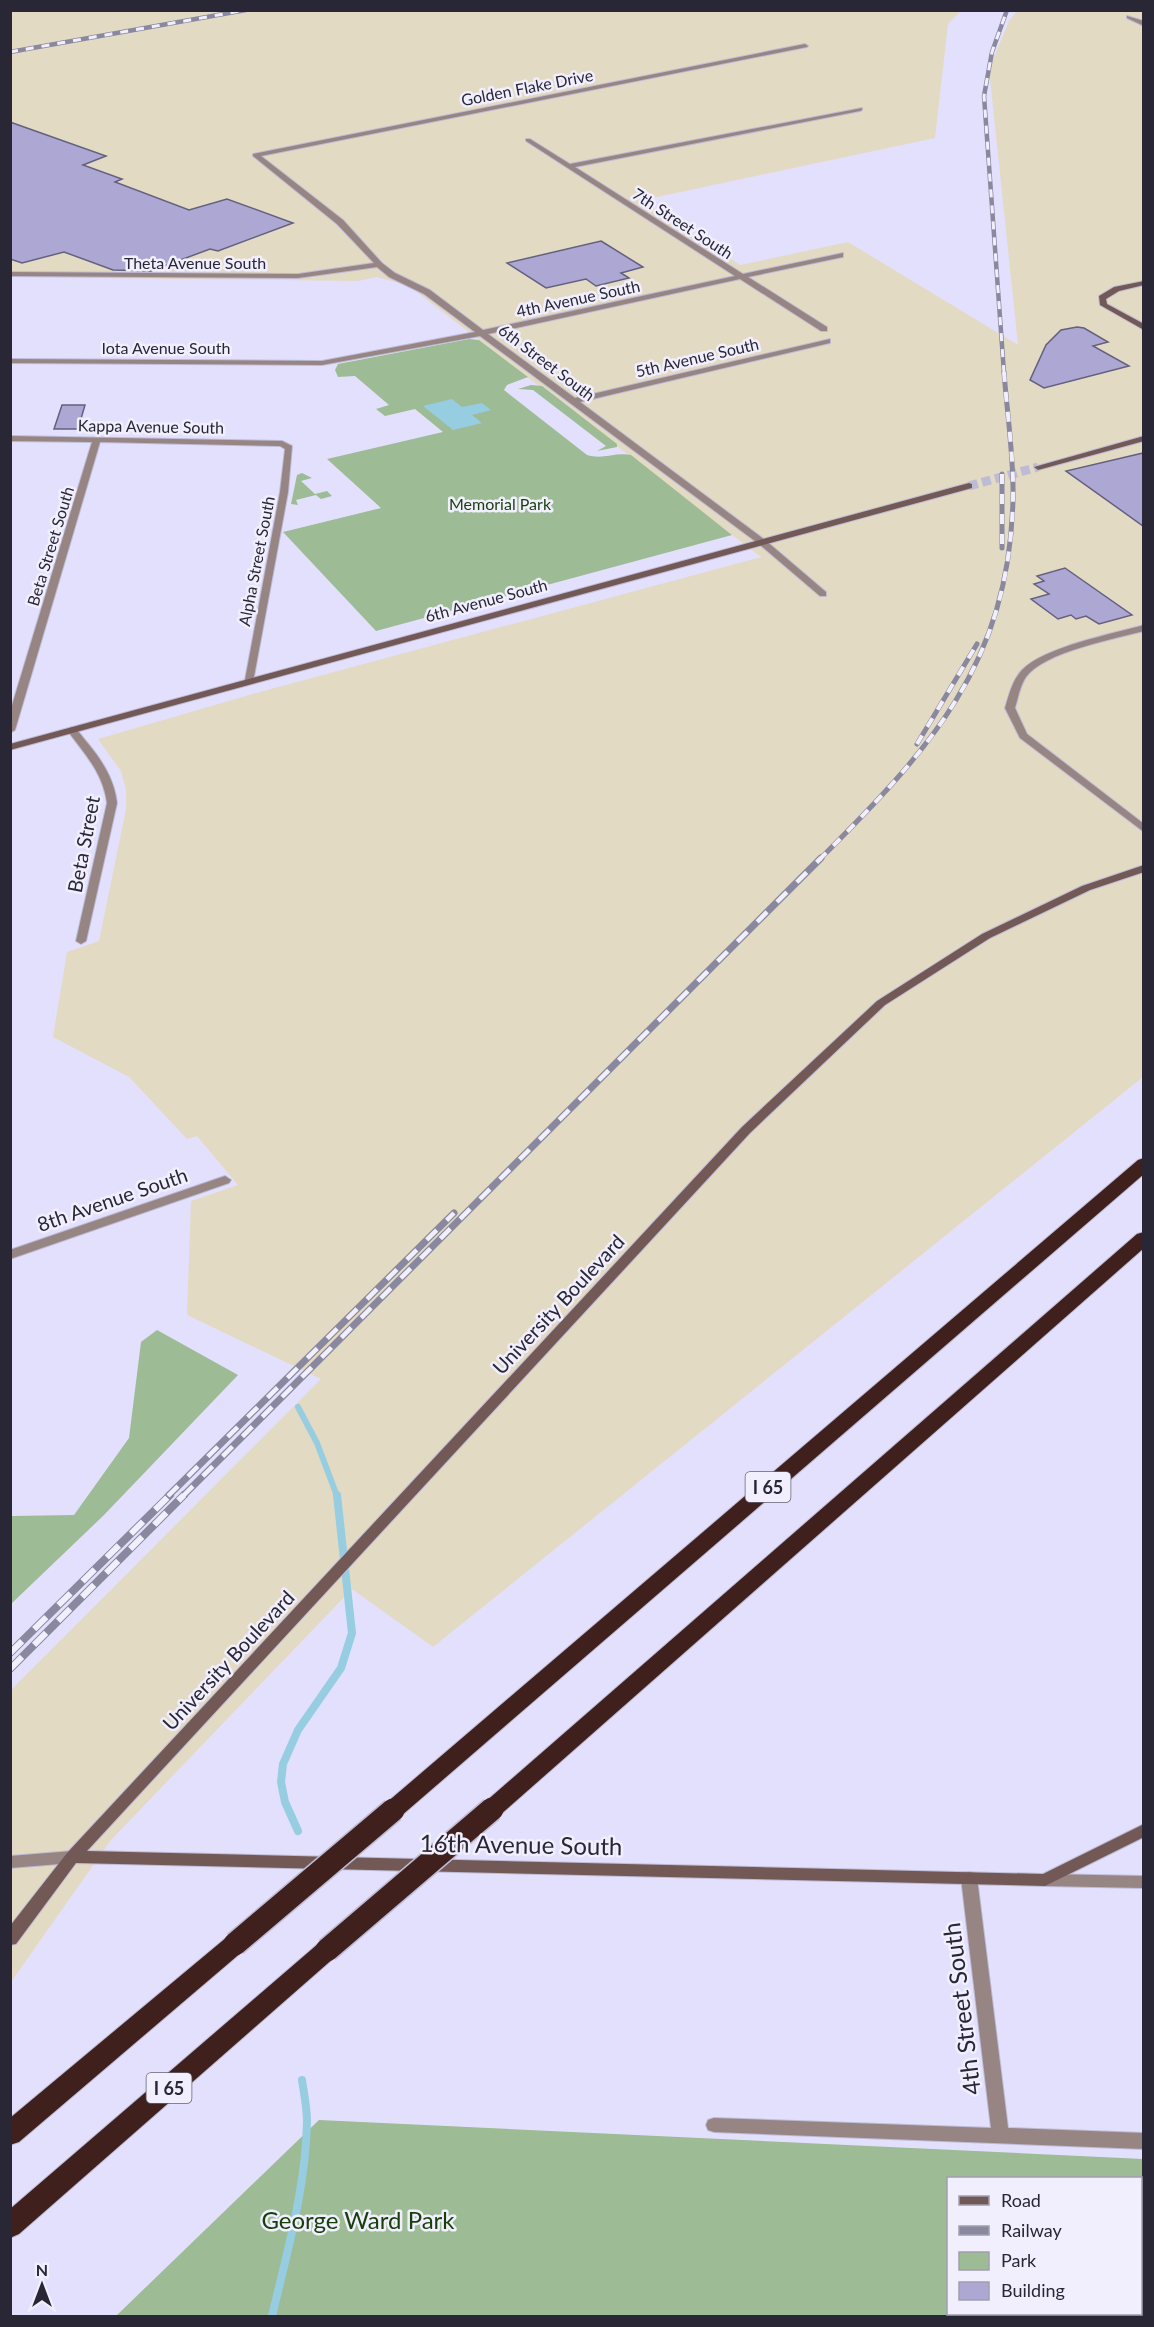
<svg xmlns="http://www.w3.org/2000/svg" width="1154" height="2327" viewBox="0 0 1154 2327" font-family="Lato,sans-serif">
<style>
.industrial{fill:#e3dac4}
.green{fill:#9dbb95;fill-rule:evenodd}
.water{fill:#96cde1}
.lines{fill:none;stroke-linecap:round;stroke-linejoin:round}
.stream-far1{stroke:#96cde1;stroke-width:6}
.stream{stroke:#96cde1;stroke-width:8}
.building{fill:#aca7d3;stroke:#64607f;stroke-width:1.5}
.secondary-tunnel{stroke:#bebbd5;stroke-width:9;stroke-dasharray:9 4.5;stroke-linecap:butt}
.street-casing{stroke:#bebbd5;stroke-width:2}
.secondary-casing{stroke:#bebbd5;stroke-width:2}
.highway-casing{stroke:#bebbd5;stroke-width:2}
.street{fill:#978583;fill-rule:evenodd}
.secondary{fill:#725956;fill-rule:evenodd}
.highway{fill:#3f201d;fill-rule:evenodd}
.rail-far3-casing{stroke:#8a889e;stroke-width:4.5}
.rail-far2-casing{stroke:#8a889e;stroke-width:5}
.rail-far1-casing{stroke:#8a889e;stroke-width:7}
.rail-casing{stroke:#8a889e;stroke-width:8}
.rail-far3{stroke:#f1effe;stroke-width:3;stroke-dasharray:8;stroke-linecap:butt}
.rail-far2{stroke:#f1effe;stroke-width:4;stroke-dasharray:10;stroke-linecap:butt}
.rail-far1{stroke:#f1effe;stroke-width:4.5;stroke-dasharray:14;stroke-linecap:butt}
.rail{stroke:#f1effe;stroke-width:6;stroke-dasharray:17;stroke-linecap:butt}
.highway-bridge-casing{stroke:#bebbd5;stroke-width:26;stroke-linecap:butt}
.highway-bridge{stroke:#3f201d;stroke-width:23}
.labels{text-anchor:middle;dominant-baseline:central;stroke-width:5;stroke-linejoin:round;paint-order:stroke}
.far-street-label{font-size:16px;fill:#292735;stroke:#f1effe}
.far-park-label{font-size:16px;fill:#173f09;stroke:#f1effe}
.shield{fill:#f1effe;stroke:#656371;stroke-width:1.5}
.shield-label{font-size:18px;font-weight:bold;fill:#292735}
.street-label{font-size:20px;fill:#292735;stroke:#f1effe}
.near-street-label{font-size:24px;fill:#292735;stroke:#f1effe}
.near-park-label{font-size:24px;fill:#173f09;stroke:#f1effe}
</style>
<rect width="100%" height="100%" fill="#e3e0fd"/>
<!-- industrial -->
<polygon class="industrial" points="11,11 961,11 948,24 935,138 643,200 740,265 848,242 1018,345 989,69 1009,21 1017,11 1143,11 1143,1077 433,1647 352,1589 111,1840 11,1982 11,1690 321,1379 187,1315 191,1201 238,1185 197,1136 187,1139 129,1077 53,1037 67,952 99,941 126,809 126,790 121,771 98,739 256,693 761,557 409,286 377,277 358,281 11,277"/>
<!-- green -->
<g class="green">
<path d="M469,339l10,1 49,37 -21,8 -3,5 83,65c16,5 28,-3 44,0l101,80 -356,96 -93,-99 98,-24 -54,-49 116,-27 -28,-23 -30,7 -9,-7 13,-4 -34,-29 -17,1 -3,-7 3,-6z"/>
<polygon points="531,385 542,386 617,444 617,447 597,451 606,446 533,390 518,389"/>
<polygon points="302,473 312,478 301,481 315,494 327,491 332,496 321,499 316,495 296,500 298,505 291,504 297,475"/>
<polygon points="157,1330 238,1375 104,1515 11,1604 11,1516 74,1515 129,1438 141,1342"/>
<path d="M319,2120l824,39v157h-1027zM948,2178h192v136h-192z"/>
</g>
<!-- water -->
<polygon class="water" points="452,399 462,407 482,403 491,410 472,415 482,423 453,430 423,406"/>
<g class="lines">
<!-- stream-far1 -->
<polyline class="stream-far1" points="298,1407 317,1443 337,1496"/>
<!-- stream -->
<g class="stream">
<polyline points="298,1831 285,1802 281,1782 283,1764 298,1730 341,1668 352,1633 337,1495"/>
<path d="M272,2316c15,-63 34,-130 35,-195 0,-13 -3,-28 -5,-41"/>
</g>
</g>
<!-- building -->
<g class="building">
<polygon points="10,122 106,156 83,165 122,179 115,182 189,210 227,199 293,223 218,251 210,249 151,271 113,270 64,252 22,263 10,259"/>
<polygon points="601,241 643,267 621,273 629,278 596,286 586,279 546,288 507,263"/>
<polygon points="1077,327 1084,328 1108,342 1093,346 1129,366 1044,388 1030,380 1046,345 1061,330"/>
<polygon points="62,405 85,405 78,429 54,429"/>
<polygon points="1143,453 1143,526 1066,471"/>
<polygon points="1065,568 1132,615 1099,624 1086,616 1076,619 1071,615 1058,619 1031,599 1049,594 1034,584 1044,581 1037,576"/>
</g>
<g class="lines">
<!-- secondary-tunnel -->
<polyline class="secondary-tunnel" points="969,486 1038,467"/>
<!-- street casing -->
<g class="street-casing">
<g id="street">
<polygon points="1127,16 1144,21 1144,26 1127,18"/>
<polygon points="805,44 808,46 807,47 261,156 343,220 382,263 395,273 430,290 483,330 735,276 526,141 526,139 530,139 570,164 862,108 862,110 860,111 575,167 743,274 843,253 843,257 748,277 827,327 827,331 821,331 740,279 488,334 575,398 830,339 830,343 580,402 765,540 826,592 826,596 820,596 759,544 480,336 322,365 10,363 10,359 322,361 475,332 424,294 389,277 377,267 298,278 10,276 10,272 298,274 374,263 337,224 253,156 253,154"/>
<polygon points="10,436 282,441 292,446 288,492 253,682 247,682 245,680 280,492 285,449 280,446 100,442 15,730 10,733 10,712 92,442 10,441"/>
<path d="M1144,625v6c-30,8 -100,21 -118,46 -6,9 -8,21 -11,31l12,26 117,90v8l-124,-94 -15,-30c4,-13 7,-27 17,-38 22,-23 90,-36 122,-45z"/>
<path d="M72,727c6,3 9,8 13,13 16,19 29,38 32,63l-31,138 -5,3 -5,-3 31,-138c-4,-30 -22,-49 -40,-73z"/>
<polygon points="225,1176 231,1180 229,1183 10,1259 10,1250"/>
<polygon points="72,1851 77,1853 80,1857 77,1861 72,1863 10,1868 10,1856"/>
<polygon points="969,1872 975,1873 977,1878 1008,2128 1144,2133 1144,2149 714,2132 708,2130 706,2125 708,2120 714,2118 991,2128 961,1878 963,1873"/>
<polygon points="1045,1874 1144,1876 1144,1888 1045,1886 1039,1885 1037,1880 1039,1875"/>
</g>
</g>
<!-- secondary casing -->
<g class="secondary-casing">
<g id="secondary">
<polygon points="1144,281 1144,285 1119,291 1106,299 1107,304 1144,324 1144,330 1100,305 1099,296 1114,287"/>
<polygon points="1144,436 1144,441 1038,470 1034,467"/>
<polygon points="969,483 972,484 972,488 10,750 10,744"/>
<polygon points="1144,865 1144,872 1090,890 990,938 885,1005 750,1133 87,1851 1043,1874 1144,1824 1144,1837 1045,1886 76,1863 16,1944 10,1945 10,1926 67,1853 742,1127 877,1001 982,934 1082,886"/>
</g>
</g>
<!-- highway casing -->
<g class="highway-casing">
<g id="highway">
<polygon points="1144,1158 1144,1174 401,1816 393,1819 385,1816 382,1810 385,1804 1138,1160"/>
<polygon points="1144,1232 1144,1248 500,1815 492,1818 484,1815 481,1809 484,1803 1137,1234"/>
<polygon points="235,1934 243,1937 247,1944 243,1951 19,2142 10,2145 10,2118 227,1937"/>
<polygon points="327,1940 335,1943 339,1950 335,1957 19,2234 10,2238 10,2209 319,1943"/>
</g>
</g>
<!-- street -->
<use href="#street" class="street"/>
<!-- secondary -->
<use href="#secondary" class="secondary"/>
<!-- highway -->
<use href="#highway" class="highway"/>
<!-- rail-far3 casing -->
<g class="rail-far3-casing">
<g id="rail-far3">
<polyline points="10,52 246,10"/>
<polyline points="1004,373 984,96 992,52 1007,10"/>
</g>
</g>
<!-- rail-far2 casing -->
<g class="rail-far2-casing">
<g id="rail-far2">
<polyline points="1002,474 1002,548"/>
<polyline points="917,744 977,644"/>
<path d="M819,860c110,-110 190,-195 194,-361 1,-42 -6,-86 -9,-127"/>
</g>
</g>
<!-- rail-far1 casing -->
<g class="rail-far1-casing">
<g id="rail-far1">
<polyline points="168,1496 454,1213"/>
<polyline points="183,1496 821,858"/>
</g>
</g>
<!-- rail casing -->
<g class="rail-casing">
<g id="rail">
<polyline points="10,1653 170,1495"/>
<polyline points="10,1669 184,1495"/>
</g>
</g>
<!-- rail-far3 -->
<use href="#rail-far3" class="rail-far3"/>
<!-- rail-far2 -->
<use href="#rail-far2" class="rail-far2"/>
<!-- rail-far1 -->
<use href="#rail-far1" class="rail-far1"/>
<!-- rail -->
<use href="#rail" class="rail"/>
<!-- highway-bridge casing -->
<g class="highway-bridge-casing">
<g id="highway-bridge">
<polyline points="235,1944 393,1810"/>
<polyline points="327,1950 492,1809"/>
</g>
</g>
<!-- highway-bridge -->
<use href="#highway-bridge" class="highway-bridge"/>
</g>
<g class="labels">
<!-- far-street labels -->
<g class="far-street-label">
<text transform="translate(527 87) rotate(-11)">Golden Flake Drive</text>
<text transform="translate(683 223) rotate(33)">7th Street South</text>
<text x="195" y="262">Theta Avenue South</text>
<text transform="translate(578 298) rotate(-12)">4th Avenue South</text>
<text x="166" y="347">Iota Avenue South</text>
<text transform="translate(697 357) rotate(-13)">5th Avenue South</text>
<text transform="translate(547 362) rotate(37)">6th Street South</text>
<text transform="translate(151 426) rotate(1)">Kappa Avenue South</text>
<text transform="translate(50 546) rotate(-73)">Beta Street South</text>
<text transform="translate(256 561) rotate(-79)">Alpha Street South</text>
<text transform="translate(486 600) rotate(-15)">6th Avenue South</text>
</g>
<!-- far-park labels -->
<g class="far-park-label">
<text x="500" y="503">Memorial Park</text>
</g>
<!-- shield labels -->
<g class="shield">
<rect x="745.5" y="1472" width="45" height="30" rx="4.5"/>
<rect x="146.5" y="2073" width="45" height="30" rx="4.5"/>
</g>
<g class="shield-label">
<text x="768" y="1487">I 65</text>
<text x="169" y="2088">I 65</text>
</g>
<!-- street labels -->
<g class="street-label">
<text transform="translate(83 844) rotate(-79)">Beta Street</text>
<text transform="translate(112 1199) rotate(-19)">8th Avenue South</text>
<text transform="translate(558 1304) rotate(-47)">University Boulevard</text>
<text transform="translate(228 1660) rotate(-47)">University Boulevard</text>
</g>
<!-- near-street labels -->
<g class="near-street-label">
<text transform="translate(521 1844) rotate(1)">16th Avenue South</text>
<text transform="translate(961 2009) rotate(-97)">4th Street South</text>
</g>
<!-- near-park labels -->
<g class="near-park-label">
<text x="358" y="2219">George Ward Park</text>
</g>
</g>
<!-- border -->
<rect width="1154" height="2327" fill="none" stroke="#292735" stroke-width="24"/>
<!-- legend -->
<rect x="947" y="2177" width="195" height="138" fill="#f1effe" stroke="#a19fae" stroke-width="1.5"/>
<rect x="959" y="2196" width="30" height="9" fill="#725956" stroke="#a19fae" stroke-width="1.5"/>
<text x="1001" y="2207" font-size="18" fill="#292735">Road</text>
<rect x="959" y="2226" width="30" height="9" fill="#8a889e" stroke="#a19fae" stroke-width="1.5"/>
<text x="1001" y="2237" font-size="18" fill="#292735">Railway</text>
<rect x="959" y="2252" width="30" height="18" fill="#9dbb95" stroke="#a19fae" stroke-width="1.5"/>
<text x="1001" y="2267" font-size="18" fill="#292735">Park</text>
<rect x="959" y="2282" width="30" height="18" fill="#aca7d3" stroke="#a19fae" stroke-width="1.5"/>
<text x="1001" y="2297" font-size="18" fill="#292735">Building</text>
<!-- north arrow -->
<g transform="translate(42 2285)" stroke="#f1effe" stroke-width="4.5" paint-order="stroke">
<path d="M0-4.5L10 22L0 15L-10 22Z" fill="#292735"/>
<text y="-9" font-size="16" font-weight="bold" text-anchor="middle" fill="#292735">N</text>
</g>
</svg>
